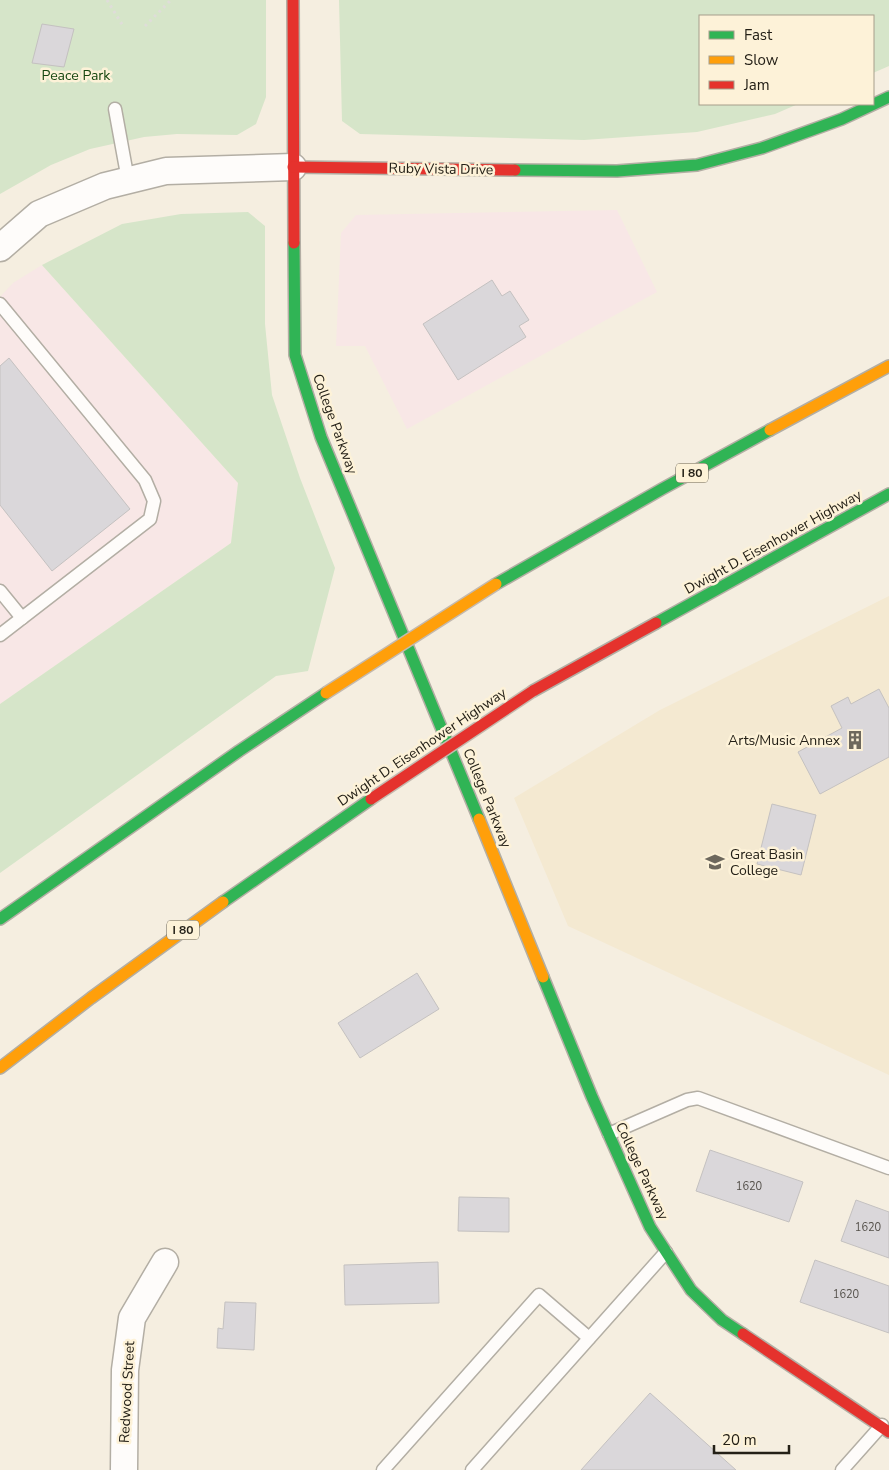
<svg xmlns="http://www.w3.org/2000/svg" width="889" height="1470" viewBox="0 0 889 1470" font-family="'Nunito Sans',sans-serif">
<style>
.commercial{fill:#f8e7e6}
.built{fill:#f4e9d1}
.green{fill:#d6e5c9}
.building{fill:#dad7da;stroke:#c4c1c0}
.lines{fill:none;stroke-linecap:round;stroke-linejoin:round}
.lane-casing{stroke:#b3aea4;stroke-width:15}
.street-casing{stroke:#b3aea4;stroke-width:29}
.fast-casing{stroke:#b3aea4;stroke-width:14}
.slow-casing{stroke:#b3aea4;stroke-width:14}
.jam-casing{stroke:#b3aea4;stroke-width:14}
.path{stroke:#dfddd9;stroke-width:3;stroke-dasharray:2.5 4;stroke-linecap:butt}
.lane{stroke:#fefcfa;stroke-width:12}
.street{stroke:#fefcfa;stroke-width:26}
.fast{stroke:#30b455;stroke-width:11}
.slow{stroke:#ff9f0a;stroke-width:11}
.jam{stroke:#e5322d;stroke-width:11}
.slow-bridge-casing{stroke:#c4b9ae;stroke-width:14;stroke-linecap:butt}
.jam-bridge-casing{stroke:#c4b9ae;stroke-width:14;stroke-linecap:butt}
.slow-bridge{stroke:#ff9f0a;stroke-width:11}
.jam-bridge{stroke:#e5322d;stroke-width:11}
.labels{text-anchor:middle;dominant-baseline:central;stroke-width:5;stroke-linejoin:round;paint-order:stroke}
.number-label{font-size:11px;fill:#524e48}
.shield{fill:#fdf2d8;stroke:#655f51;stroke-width:1}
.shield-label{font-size:12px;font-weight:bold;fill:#242017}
.park-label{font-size:14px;fill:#174710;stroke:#fdf2d8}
.street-label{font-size:14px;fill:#242017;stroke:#fdf2d8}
.poi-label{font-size:14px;fill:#242017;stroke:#fdf2d8;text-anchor:end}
</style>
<rect width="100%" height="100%" fill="#f5eee0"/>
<!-- commercial -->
<g class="commercial">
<polygon points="617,210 657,292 407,429 365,346 336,346 341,233 356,215"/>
<polygon points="42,265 238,483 231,543 0,704 0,297 13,283"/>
</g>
<!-- built -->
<polygon class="built" points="889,596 889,1075 568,926 514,798 660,710"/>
<!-- green -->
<g class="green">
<polygon points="0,0 266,0 266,97 256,124 237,135 177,134 144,137 90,149 51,165 0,194"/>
<polygon points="339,0 889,0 889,66 873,73 873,16 700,16 700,104 798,104 775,114 697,132 584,140 360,134 342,121"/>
<polygon points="248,212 265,226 265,324 272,395 300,478 335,568 308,671 276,676 0,873 0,704 231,543 238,483 42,265 122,224 181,214"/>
</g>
<!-- building -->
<g class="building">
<polygon points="42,24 74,29 64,67 32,63"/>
<polygon points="492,280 502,296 510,291 529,320 519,326 526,337 458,380 423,324"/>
<polygon points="9,358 130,509 52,571 0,505 0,366"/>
<polygon points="879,689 889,708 889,757 820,794 798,752 842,728 831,706 848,697 851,704"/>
<polygon points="772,804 816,815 801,875 757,864"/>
<polygon points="417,973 439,1009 360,1058 338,1023"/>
<polygon points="710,1150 803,1182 789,1222 696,1191"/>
<polygon points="459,1197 509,1198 509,1232 458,1231"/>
<polygon points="856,1200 889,1212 889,1258 841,1241"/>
<polygon points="815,1260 889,1286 889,1333 800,1302"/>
<polygon points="438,1262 439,1303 345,1305 344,1265"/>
<polygon points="225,1302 256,1303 254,1350 217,1348 218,1328 223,1329"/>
<polygon points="650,1393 736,1470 581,1470"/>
</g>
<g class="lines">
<!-- lane casing -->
<g class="lane-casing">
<g id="lane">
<polyline points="115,109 128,180"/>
<polyline points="0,304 145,480 154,501 150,519 0,635"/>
<polyline points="0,591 22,618"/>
<polyline points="609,1134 687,1100 698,1098 889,1168"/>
<polyline points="383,1470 539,1295 589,1338"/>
<polyline points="472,1470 666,1252"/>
<polyline points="842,1470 882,1425"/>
</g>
</g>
<!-- street casing -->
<g class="street-casing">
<g id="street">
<polyline points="0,248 39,214 105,186 166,171 293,167"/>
<polyline points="124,1470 125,1370 132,1318 165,1262"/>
</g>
</g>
<!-- fast casing -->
<g class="fast-casing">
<g id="fast">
<polyline points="515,170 617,171 697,165 762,148 842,119 889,97"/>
<polyline points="294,243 295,355 321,437 479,819"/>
<polyline points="496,584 662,489 770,430"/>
<polyline points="656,623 889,494"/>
<polyline points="223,902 371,799"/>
<polyline points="0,919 239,751 326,693"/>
<polyline points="543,977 592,1097 650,1227 691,1290 722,1320 743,1334"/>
</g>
</g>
<!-- slow casing -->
<g class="slow-casing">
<g id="slow">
<polyline points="770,430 889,366"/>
<polyline points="479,819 543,977"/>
<polyline points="0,1068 91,998 223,902"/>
</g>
</g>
<!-- jam casing -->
<g class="jam-casing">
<g id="jam">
<polyline points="293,0 294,243"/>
<polyline points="293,167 515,170"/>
<polyline points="533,691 656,623"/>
<polyline points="743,1334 889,1432"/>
</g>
</g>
<!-- path -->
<g class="path">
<polyline points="107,0 123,26"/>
<polyline points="145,26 170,1"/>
</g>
<!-- lane -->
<use href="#lane" class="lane"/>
<!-- street -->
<use href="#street" class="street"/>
<!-- fast -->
<use href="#fast" class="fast"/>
<!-- slow -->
<use href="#slow" class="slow"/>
<!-- jam -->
<use href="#jam" class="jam"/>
<!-- slow-bridge casing -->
<g class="slow-bridge-casing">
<polyline id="slow-bridge" points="326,693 496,584"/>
</g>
<!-- jam-bridge casing -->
<g class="jam-bridge-casing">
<polyline id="jam-bridge" points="371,799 533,691"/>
</g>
<!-- slow-bridge -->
<use href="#slow-bridge" class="slow-bridge"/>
<!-- jam-bridge -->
<use href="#jam-bridge" class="jam-bridge"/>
</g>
<!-- icons -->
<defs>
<g id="building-bare" transform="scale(1.5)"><path d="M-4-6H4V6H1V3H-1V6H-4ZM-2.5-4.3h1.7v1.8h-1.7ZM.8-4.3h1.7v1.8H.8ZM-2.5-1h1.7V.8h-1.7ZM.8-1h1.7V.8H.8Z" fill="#6d685d" stroke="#fdf2d8" stroke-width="2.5" paint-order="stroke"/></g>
<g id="university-bare" transform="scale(1.5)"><path d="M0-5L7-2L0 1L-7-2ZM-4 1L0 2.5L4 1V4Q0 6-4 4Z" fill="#6d685d" stroke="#fdf2d8" stroke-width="2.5" paint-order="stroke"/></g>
</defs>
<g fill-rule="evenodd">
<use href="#building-bare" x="855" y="740"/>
<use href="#university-bare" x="715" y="862"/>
</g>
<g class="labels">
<!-- number labels -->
<g class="number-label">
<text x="749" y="1186">1620</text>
<text x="868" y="1227">1620</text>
<text x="846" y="1294">1620</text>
</g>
<!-- shield labels -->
<g class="shield">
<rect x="676" y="463.5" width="32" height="19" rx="4"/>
<rect x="167" y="920.5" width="32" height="19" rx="4"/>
</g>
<g class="shield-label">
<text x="692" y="473">I 80</text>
<text x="183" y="930">I 80</text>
</g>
<!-- park labels -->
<g class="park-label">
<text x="76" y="75">Peace Park</text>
</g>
<!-- street labels -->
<g class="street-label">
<text transform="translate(441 169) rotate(1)">Ruby Vista Drive</text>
<text transform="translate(335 424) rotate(70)">College Parkway</text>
<text transform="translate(773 542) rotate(-29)">Dwight D. Eisenhower Highway</text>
<text transform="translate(422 747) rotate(-34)">Dwight D. Eisenhower Highway</text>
<text transform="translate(487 798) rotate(68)">College Parkway</text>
<text transform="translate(642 1171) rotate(65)">College Parkway</text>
<text transform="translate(127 1392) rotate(-87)">Redwood Street</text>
</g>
<!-- poi labels -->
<g class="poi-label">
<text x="840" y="740">Arts/Music Annex</text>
<text x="730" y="854" text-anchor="start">Great Basin<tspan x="730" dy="16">College</tspan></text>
</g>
</g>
<!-- legend -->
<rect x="699" y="15" width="175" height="90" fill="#fdf2d8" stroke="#a69e8b"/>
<rect x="709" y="31" width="25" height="8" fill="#30b455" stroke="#a69e8b"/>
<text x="744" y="40" font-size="15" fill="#242017">Fast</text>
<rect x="709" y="56" width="25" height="8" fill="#ff9f0a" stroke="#a69e8b"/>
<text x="744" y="65" font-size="15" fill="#242017">Slow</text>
<rect x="709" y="81" width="25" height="8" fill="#e5322d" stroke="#a69e8b"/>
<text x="744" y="90" font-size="15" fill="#242017">Jam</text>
<!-- scale -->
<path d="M714 1445v8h75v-8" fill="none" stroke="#242017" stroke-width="2.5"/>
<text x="722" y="1445" font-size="15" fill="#242017" stroke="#fdf2d8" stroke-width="4" paint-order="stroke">20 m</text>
</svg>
